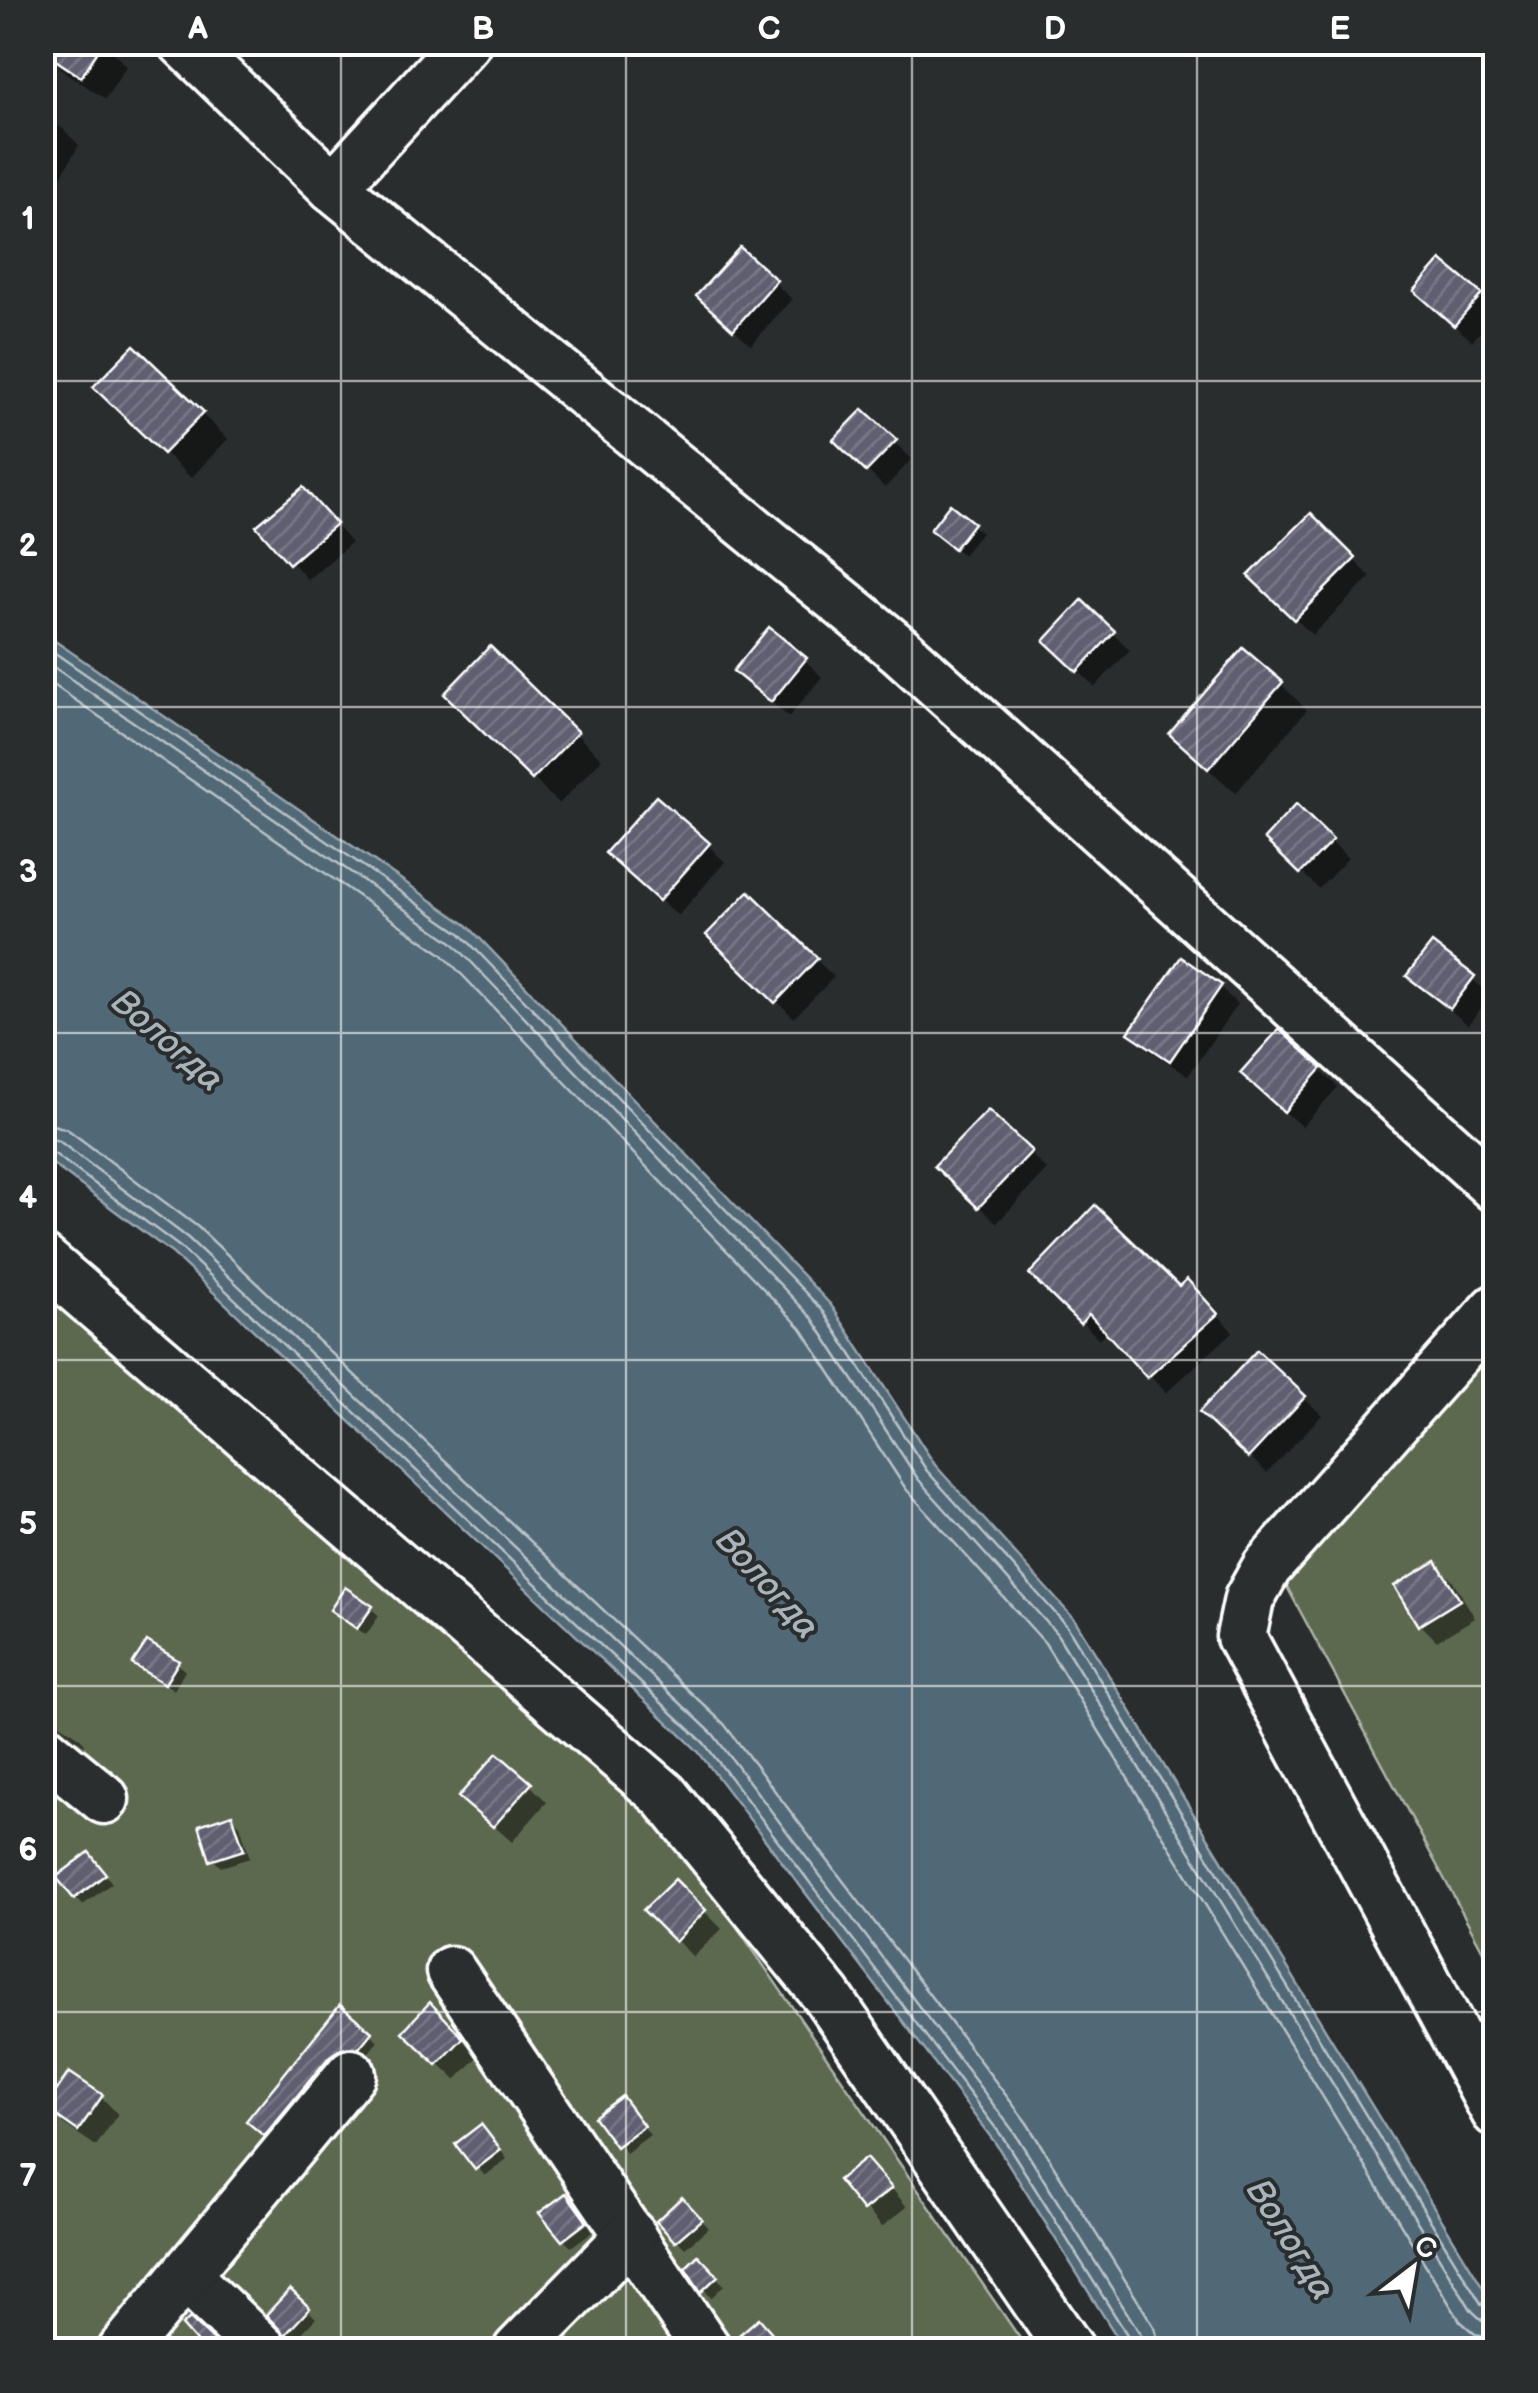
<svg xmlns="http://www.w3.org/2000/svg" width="1538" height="2393" viewBox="0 0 1538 2393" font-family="'Balsamiq Sans',sans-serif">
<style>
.green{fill:#5d6950;stroke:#aeb4a8;stroke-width:2.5}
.water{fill:#516976;stroke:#97a5ad;stroke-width:2.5}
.shadow{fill:#0007}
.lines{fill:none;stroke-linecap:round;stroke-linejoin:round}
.shore{stroke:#b9c3c8;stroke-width:2.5}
.building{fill:url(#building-hatch);stroke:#fff;stroke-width:2.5}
.minor-casing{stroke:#fff;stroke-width:55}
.minor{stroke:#2a2d2e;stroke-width:48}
.grid{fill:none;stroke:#fff;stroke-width:2.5;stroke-opacity:0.55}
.labels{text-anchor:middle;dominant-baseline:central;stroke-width:8;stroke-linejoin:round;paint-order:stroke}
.water-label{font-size:35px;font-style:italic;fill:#a8b4ba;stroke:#2a2d2e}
.neatline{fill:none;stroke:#fff;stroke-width:4}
.grid-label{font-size:32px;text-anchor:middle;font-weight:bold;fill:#fff}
</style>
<defs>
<pattern id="building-hatch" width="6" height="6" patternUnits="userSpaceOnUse" patternTransform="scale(2.5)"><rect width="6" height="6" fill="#605f71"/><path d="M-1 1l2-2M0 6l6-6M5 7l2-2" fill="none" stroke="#787786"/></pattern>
</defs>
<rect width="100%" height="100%" fill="#2a2d2e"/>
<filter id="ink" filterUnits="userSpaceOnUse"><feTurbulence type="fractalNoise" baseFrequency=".01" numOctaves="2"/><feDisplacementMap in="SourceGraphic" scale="20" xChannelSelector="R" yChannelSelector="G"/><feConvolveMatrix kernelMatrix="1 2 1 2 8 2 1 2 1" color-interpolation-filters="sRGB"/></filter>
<g filter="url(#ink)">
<!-- green -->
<g class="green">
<polygon points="42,1293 656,1809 1028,2350 43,2350"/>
<polygon points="1495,1318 1495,1973 1286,1585"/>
</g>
<!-- water -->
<polygon class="water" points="42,632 467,925 831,1305 935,1465 1075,1620 1495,2307 1495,2350 1125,2350 996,2144 697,1750 173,1254 43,1157"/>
<!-- shadow -->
<g class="shadow">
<polygon points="103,42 127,66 105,99 65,72 42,49"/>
<polygon points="42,117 62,128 79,145 51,194 42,189"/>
<polygon points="740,251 792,299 751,345 716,313"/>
<polygon points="1480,296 1496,315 1472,341 1434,308"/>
<polygon points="97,387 202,414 228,439 191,478"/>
<polygon points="863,412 912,459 885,488 836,440"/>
<polygon points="320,507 351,543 308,580 260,527"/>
<polygon points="950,508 981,533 963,555 941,538"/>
<polygon points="1311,517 1371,577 1312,635 1252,576"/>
<polygon points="1113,633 1130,650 1095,687 1047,641"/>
<polygon points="490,650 602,759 559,804 447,694"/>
<polygon points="805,660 822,677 789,717 753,688"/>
<polygon points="1281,684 1307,710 1236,793 1198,760"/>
<polygon points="1296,808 1348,858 1319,889 1267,839"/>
<polygon points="708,845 725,862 678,916 626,870"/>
<polygon points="749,894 834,977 794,1018 709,935"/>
<polygon points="1432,946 1491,995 1468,1025 1410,976"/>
<polygon points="1220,987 1237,1004 1188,1076 1149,1050 1132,1033"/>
<polygon points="1279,1032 1338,1087 1302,1127 1260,1090"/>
<polygon points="988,1113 1047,1170 997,1223 954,1183"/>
<polygon points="1032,1274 1179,1289 1204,1299 1233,1332 1166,1393 1107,1330 1099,1339"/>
<polygon points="1257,1353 1322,1415 1267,1473 1220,1429"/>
<polygon points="1435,1564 1453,1581 1475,1618 1437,1641 1420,1624"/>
<polygon points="371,1608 379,1616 366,1635 341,1617"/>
<polygon points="135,1663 177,1663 185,1671 174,1690"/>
<polygon points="57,1722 77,1735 85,1743 84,1745 64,1731"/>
<polygon points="530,1785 547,1802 512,1842 479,1813"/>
<polygon points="42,1787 51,1796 46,1804 42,1802"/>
<polygon points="232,1817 240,1825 250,1858 221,1867 213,1859"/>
<polygon points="96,1863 112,1883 83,1905 75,1897"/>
<polygon points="675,1882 722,1929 693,1957 647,1910"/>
<polygon points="340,2009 378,2041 367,2055 351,2055 273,2142 257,2128"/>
<polygon points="447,2023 478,2057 456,2080 406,2032"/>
<polygon points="101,2097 118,2114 96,2146 65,2125 48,2108"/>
<polygon points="629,2107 650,2135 626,2153 597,2117"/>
<polygon points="489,2135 507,2159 485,2176 458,2144"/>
<polygon points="883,2178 907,2207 882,2227 842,2181"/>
<polygon points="682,2200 708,2228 685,2248 659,2221"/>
<polygon points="574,2204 593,2231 571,2247 564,2240"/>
<polygon points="698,2259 724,2285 711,2298 688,2268"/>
<polygon points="290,2293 316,2318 295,2340 270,2315"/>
</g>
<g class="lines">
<!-- shore -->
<g class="shore">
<polyline points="42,644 460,933 823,1311 927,1471 1067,1626 1482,2305 1496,2310"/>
<polyline points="42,659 452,942 813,1319 918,1479 1057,1634 1472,2311 1482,2320 1496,2323"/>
<polyline points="42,677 442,954 801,1328 906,1489 1045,1643 1460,2321 1475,2334 1496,2338"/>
<polyline points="42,1122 67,1129 198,1227 724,1724 1027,2123 1155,2328 1160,2350"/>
<polyline points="42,1137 59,1141 188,1238 713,1734 1014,2132 1141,2335 1145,2350"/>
<polyline points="42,1150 52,1152 180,1247 704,1743 1004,2139 1131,2341 1132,2350"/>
</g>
</g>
<!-- building -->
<g class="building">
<polygon points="42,42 104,42 81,77 42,51"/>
<polygon points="740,247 777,280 733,330 696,296"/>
<polygon points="1441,260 1482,294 1454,326 1414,291"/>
<polygon points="134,345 204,412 163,454 93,387"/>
<polygon points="863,409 897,440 866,472 833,440"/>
<polygon points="303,487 336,524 289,564 256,526"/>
<polygon points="950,504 974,523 954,549 930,530"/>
<polygon points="1311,513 1356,558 1294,620 1248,576"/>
<polygon points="1082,600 1115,631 1077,672 1044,641"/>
<polygon points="769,627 807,658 771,702 733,671"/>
<polygon points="490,646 578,732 532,780 444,694"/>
<polygon points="1243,648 1283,682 1208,769 1169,734"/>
<polygon points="656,796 710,843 659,901 605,853"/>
<polygon points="1296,804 1333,840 1300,874 1264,839"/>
<polygon points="749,891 818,958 775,1003 706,935"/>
<polygon points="1432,943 1475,976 1450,1009 1406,976"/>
<polygon points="1181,957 1222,985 1170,1061 1128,1033"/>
<polygon points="1279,1029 1322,1068 1284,1112 1240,1073"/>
<polygon points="988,1110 1032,1151 978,1208 934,1166"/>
<polygon points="1095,1205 1179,1286 1187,1279 1218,1314 1147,1378 1089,1314 1080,1324 1029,1274"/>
<polygon points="1257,1350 1306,1396 1248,1458 1199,1412"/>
<polygon points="1436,1561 1460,1600 1418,1626 1394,1586"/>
<polygon points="345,1587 373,1606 357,1629 330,1610"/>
<polygon points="147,1641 179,1661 165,1684 132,1664"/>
<polygon points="497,1753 532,1783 493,1827 458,1797"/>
<polygon points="232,1814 244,1850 210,1861 199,1825"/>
<polygon points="89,1852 106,1874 74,1899 56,1877"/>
<polygon points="675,1879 706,1910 675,1942 643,1910"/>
<polygon points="430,2002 463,2038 437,2065 402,2032"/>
<polygon points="340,2005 372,2032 359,2048 342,2048 330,2056 264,2136 246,2121"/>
<polygon points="69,2072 103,2095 78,2131 45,2108"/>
<polygon points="622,2096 644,2126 616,2147 594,2117"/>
<polygon points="481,2124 501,2150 475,2170 455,2144"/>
<polygon points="866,2158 892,2188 863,2211 838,2180"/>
<polygon points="566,2193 587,2222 562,2241 539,2213"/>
<polygon points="682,2197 702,2219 675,2242 656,2221"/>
<polygon points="698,2255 718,2276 701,2292 685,2268"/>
<polygon points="290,2289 310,2308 285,2335 266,2315"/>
<polygon points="190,2318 224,2350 204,2350 182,2325"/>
<polygon points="759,2318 787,2350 734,2350 732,2341"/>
</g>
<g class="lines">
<!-- minor casing -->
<g class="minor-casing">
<g id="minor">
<polyline points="183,42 333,187 901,651 1496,1188"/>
<polyline points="333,187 466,42"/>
<polyline points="42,1259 664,1795 827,1996 1070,2350"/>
<polyline points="1496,1309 1267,1567 1249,1599 1241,1637 1496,2112"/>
<polyline points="42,1748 104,1799"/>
<polyline points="451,1971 707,2350"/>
<polyline points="186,2276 263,2350"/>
<polyline points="123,2350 351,2074"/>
<polyline points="518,2350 631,2235"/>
</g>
</g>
<!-- minor -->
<use href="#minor" class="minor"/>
</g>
</g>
<!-- grid -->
<path class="grid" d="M341,42v2308M626,42v2308M912,42v2308M1197,42v2308M42,381h1454M42,707h1454M42,1033h1454M42,1360h1454M42,1686h1454M42,2012h1454"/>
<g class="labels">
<!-- water labels -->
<g class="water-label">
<text transform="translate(167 1041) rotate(41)">Вологда</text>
<text transform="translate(767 1584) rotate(48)">Вологда</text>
<text transform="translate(1290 2240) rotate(58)">Вологда</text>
</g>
</g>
<!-- margin -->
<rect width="1538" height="2393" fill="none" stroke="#2a2d2e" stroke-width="110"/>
<!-- north arrow -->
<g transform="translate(1413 2268) rotate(31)" stroke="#2a2d2e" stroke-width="8" paint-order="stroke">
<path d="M0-8L18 38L0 25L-18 38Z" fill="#ffffff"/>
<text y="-15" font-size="28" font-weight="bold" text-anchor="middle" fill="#ffffff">С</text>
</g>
<rect x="55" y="55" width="1428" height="2283" class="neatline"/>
<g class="grid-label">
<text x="198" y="39">A</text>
<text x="483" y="39">B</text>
<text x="769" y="39">C</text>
<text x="1055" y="39">D</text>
<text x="1340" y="39">E</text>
<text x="28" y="229">1</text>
<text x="28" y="556">2</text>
<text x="28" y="882">3</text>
<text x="28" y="1208">4</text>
<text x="28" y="1534">5</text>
<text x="28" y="1860">6</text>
<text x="28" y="2186">7</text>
</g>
</svg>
